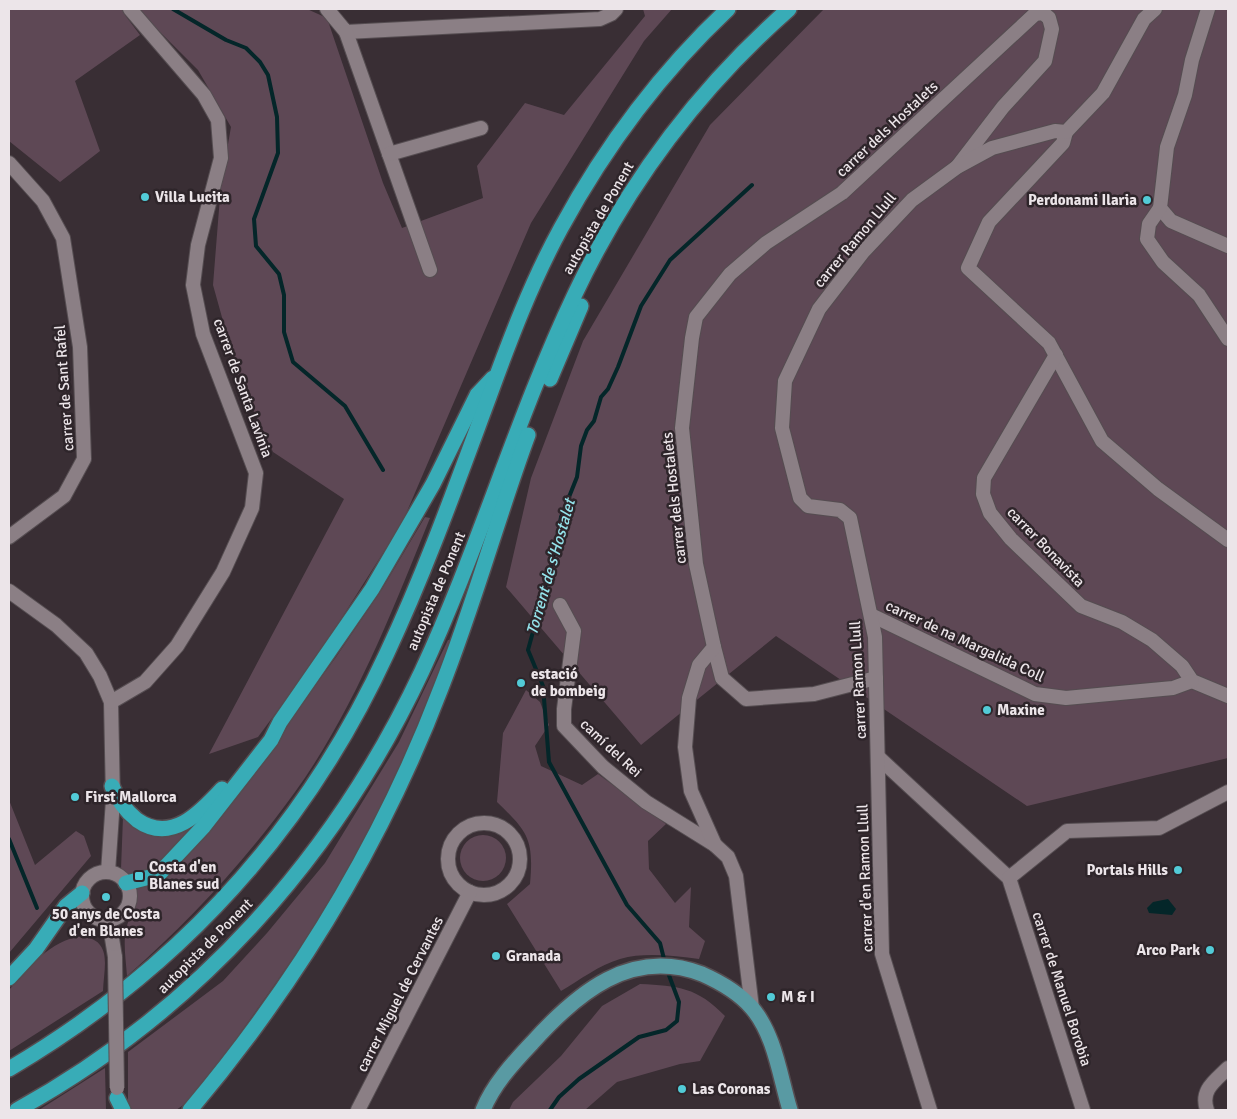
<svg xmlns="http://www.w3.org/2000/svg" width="1237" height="1119" viewBox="0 0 1237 1119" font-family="Signika,sans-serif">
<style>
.green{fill:#5e4855}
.water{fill:#042629}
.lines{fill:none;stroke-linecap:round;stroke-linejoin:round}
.stream{stroke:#042629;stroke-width:4}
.minor-casing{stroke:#554d51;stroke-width:16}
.major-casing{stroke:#554d51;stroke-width:18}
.highway-casing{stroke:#554d51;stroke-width:18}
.minor{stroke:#8b7f85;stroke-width:14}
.major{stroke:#599aa3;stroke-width:15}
.highway{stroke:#38acb7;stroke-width:15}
.minor-bridge-casing{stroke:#554d51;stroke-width:16;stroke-linecap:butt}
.minor-bridge{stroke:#8b7f85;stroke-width:14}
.poi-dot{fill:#52cbd7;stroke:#2e252a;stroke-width:2}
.labels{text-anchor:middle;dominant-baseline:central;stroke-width:5;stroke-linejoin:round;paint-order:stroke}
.street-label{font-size:15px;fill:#ece5e9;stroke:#2e252a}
.poi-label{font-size:15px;font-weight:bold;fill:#ece5e9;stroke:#2e252a;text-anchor:start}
.water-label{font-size:16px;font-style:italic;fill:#95e4ec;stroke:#2e252a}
</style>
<rect width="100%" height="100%" fill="#392e34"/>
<!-- green -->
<g class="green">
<polygon points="9,9 124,9 125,15 140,35 75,81 100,151 60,182 9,141"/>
<polygon points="141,9 307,9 327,18 383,183 402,228 483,198 477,166 525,103 564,115 645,16 643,9 672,9 644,41 531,223 402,523 315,660 258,737 209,754 344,499 273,452 240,382 213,285 221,184 231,127 198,70 141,13"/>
<polygon points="824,9 1228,9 1228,758 1027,806 776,636 641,745 506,587 531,478 583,341 710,125"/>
<path d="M425,517l5,1c-38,94 -76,192 -135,274 -49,68 -105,129 -168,184 -1,-15 -4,-32 -1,-47 5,-19 14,-23 9,-45l25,-4 85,-98 91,-125 46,-68z"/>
<path d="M448,640h3c-30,80 -64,160 -106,234 -30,54 -66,105 -102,155 -19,27 -38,63 -67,81h-44l-4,-7v-51l95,-71 44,-48 58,-70 74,-121z"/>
<path d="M526,690l14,12 9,23 -14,21 6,20 41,19 16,-11 68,50 -18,17 1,28 26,34 16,-16 -2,40 16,14 -6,18c-25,-3 -54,-7 -79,0 -21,6 -40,21 -59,32l-54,-87 23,-20c4,-45 -2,-52 -33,-82l6,-69z"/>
<polygon points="9,800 35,865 76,831 84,836 91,856 9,953"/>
<path d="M123,817c20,18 41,25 66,12l1,2 -39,41 -18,5 -12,-8z"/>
<circle cx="483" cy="858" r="23"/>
<path d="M82,936c31,5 22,30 21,55l-94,60v-61c21,-23 40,-49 73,-54z"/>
<path d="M640,984c38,2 57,3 85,32l-25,45 -20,3 -63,18 -32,28h-76l4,-8 48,-46 41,-50z"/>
<polygon points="105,1068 106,1110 39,1110"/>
</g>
<!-- water -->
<polygon class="water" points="1168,899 1176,909 1172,915 1149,913 1147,908 1153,902"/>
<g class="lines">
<!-- stream -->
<g class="stream">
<polyline points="173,9 226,40 246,48 260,62 268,75 277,117 278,153 254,219 256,246 279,274 284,295 284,332 293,362 345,406 383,470"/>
<polyline points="9,839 37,908"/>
<polyline points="665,963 660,943 627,905 549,762 543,686 528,650 553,559 561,517 577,477 581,446 587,430 594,421 601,397 608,389 618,367 641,306 670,260 752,185"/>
<polyline points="550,1110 559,1097 579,1079 639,1037 666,1030 677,1021 679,1002 667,970"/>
</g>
<!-- minor casing -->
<g class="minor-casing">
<g id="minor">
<polyline points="327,9 346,32 600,19 611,14 616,9"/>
<polyline points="1208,9 1192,60 1185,95 1167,147 1160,208 1171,221 1228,246"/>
<polyline points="346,32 430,270"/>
<polyline points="1066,132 1063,143 989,222 968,268 1049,343 1102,441 1158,489 1228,540"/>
<polyline points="389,154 481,128"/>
<polyline points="9,163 43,201 63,238 80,347 84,459 64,496 9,537"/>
<polyline points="1160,208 1149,224 1147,239 1163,262 1199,295 1228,339"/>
<polyline points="1056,355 984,478 983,494 990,513 1011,539 1081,606 1122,622 1152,640 1182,666 1192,681 1228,696"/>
<polyline points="9,591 56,625 86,653 100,676 111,702 113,800 108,872"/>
<polyline points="560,605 574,631 564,709 564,726 603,767 646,802 715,845"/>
<polyline points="871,615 1035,694 1066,698 1173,688 1192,681"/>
<polyline points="714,647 722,678 746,699 814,694 876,678"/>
<polyline points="111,702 145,682 177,646 223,572 252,508 256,473 203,334 193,285 198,245 221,158 218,120 204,95 130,9"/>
<polyline points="878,757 1009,878 1083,1110"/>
<circle cx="484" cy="859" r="36"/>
<circle cx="106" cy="896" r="24"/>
<polyline points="1009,878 1067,831 1159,828 1228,792"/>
<polyline points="109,920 115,957"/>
<polyline points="752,1008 736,876 728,857 715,845 691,791 685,747 689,698 699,665 714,647 696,564 682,428 692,338 696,317 730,274 766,243 842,193 1035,14 1043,13 1049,18 1052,29 1045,61 1003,107 957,167"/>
<polyline points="358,1110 470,892"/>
<polyline points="930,1110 882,954 875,637 850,518 840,510 808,506 800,498 782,428 785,381 819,309 863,252 912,200 957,167 992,148 1055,131 1066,132 1103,93 1144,19 1155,9"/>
<path d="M1207,1110c-7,-20 8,-29 21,-42"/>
</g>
</g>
<!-- major casing -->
<g class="major-casing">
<path id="major" d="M483,1110c10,-25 30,-47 49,-67 45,-50 99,-96 170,-69 18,8 37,19 50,34 23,27 28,69 38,102"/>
</g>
<!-- highway casing -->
<g class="highway-casing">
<g id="highway">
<polyline points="550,379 581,306"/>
<path d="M112,786c5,13 14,25 25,34 34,24 63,-7 85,-31"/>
<polyline points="126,883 158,875 204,826 271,740 280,722 372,589 433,484 477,395 493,378"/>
<polyline points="9,978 36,949 66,906 82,893"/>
<path d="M9,1069c168,-99 296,-238 378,-416 39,-83 70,-170 102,-256 21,-58 43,-116 72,-169 44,-81 100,-156 167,-219"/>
<polyline points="117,1098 123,1110"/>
<path d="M17,1110c180,-99 318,-254 405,-439 57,-123 95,-255 153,-377 52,-110 123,-205 214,-285"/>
<path d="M190,1110c106,-126 192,-267 251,-422 33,-83 56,-169 87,-253"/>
</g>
</g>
<!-- minor -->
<use href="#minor" class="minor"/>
<!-- major -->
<use href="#major" class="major"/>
<!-- highway -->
<use href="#highway" class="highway"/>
<!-- minor-bridge casing -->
<g class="minor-bridge-casing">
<polyline id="minor-bridge" points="115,957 117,1088"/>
</g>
<!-- minor-bridge -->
<use href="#minor-bridge" class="minor-bridge"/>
</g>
<!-- markers -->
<g class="poi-dot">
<circle cx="145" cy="197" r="5"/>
<circle cx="1147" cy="200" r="5"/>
<circle cx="521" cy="683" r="5"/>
<circle cx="987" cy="710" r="5"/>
<circle cx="75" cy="797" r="5"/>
<circle cx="1178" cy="870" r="5"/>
<rect x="134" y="871" width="10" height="10" rx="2.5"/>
<circle cx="106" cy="897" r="5"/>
<circle cx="1210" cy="950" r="5"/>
<circle cx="496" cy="956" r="5"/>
<circle cx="771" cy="997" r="5"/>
<circle cx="682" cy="1089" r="5"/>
</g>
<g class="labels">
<!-- street labels -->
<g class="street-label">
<text transform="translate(887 129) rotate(-43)">carrer dels Hostalets</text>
<text transform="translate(598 218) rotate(-60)">autopista de Ponent</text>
<text transform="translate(855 240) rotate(-50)">carrer Ramon Llull</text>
<text transform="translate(64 388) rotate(-94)">carrer de Sant Rafel</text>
<text transform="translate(243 388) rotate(70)">carrer de Santa Lavínia</text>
<text transform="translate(674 498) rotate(-96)">carrer dels Hostalets</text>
<text transform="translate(1046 547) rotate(46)">carrer Bonavista</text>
<text transform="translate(436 591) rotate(-67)">autopista de Ponent</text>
<text transform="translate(965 641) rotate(25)">carrer de na Margalida Coll</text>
<text transform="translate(858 680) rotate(-93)">carrer Ramon Llull</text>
<text transform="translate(611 748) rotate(43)">camí del Rei</text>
<text transform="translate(865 878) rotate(-92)">carrer d'en Ramon Llull</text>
<text transform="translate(205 946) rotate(-45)">autopista de Ponent</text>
<text transform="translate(1062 989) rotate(72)">carrer de Manuel Borobia</text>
<text transform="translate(400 994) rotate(-63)">carrer Miguel de Cervantes</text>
</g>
<!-- poi labels -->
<g class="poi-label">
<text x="155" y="197">Villa Lucita</text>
<text x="1137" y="200" text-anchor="end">Perdonami Ilaria</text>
<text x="531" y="674">estació<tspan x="531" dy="17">de bombeig</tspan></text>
<text x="997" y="710">Maxine</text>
<text x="85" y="797">First Mallorca</text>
<text x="149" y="867">Costa d'en<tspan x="149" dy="17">Blanes sud</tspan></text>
<text x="1168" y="870" text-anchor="end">Portals Hills</text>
<text x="106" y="914" text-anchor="middle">50 anys de Costa<tspan x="106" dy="17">d'en Blanes</tspan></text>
<text x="1200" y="950" text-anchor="end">Arco Park</text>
<text x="506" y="956">Granada</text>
<text x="781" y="997">M &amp; I</text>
<text x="692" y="1089">Las Coronas</text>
</g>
<!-- water labels -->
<g class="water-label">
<text transform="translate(551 567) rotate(-74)">Torrent de s'Hostalet</text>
</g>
</g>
<!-- border -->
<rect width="1237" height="1119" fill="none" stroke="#ece5e9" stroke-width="20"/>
</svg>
